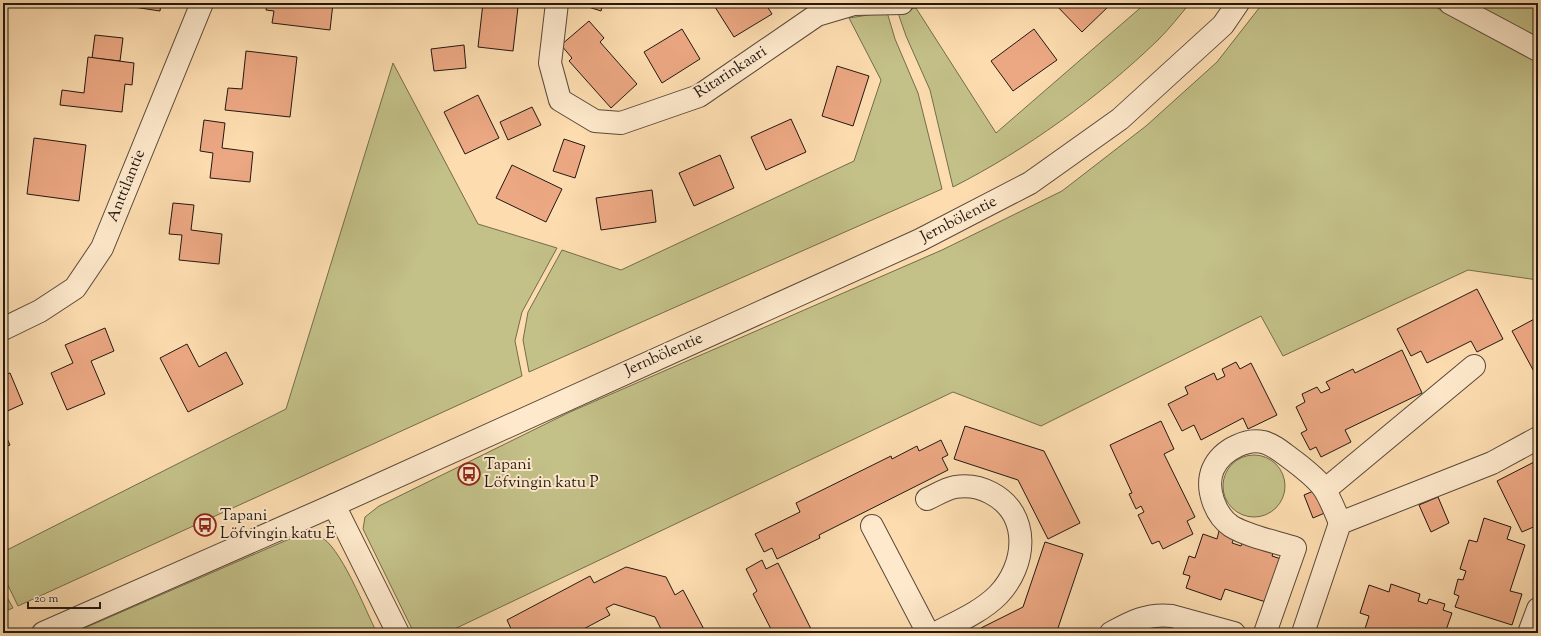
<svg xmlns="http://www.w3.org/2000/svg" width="1541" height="636" viewBox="0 0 1541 636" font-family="'Sorts Mill Goudy',serif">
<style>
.green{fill:#c3c088;stroke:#736c4d}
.building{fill:#eca883;stroke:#231812}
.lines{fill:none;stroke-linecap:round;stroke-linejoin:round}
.minor-casing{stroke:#5a493a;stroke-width:24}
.minor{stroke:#fee9cc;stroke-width:22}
.labels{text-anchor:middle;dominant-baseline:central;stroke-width:4;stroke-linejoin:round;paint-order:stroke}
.street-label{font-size:16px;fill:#231812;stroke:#fee9cc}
.poi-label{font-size:16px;fill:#231812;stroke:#fee9cc;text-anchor:start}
</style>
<rect width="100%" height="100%" fill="#fdddb0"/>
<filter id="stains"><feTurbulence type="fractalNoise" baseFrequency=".005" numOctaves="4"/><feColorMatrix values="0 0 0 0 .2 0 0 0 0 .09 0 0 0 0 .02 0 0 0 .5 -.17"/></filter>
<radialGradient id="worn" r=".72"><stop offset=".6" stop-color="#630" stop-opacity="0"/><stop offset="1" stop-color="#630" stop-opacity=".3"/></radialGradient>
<!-- green -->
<g class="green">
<path d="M1146,3h44c-10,12 -20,25 -32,37 -59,57 -132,110 -205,147l-23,-97 -24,-54 -9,-26 19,-2 80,125z"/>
<polygon points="1263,3 1428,3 1538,62 1538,280 1468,270 1283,356 1261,316 1041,426 953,392 446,633 414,633 363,529 365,517 379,506 570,412 942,250 1062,191 1146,126 1217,62"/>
<polygon points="1470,3 1538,3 1538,37"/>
<polygon points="887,12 895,39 918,93 942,189 529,372 523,340 528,312 562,250 621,270 854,161 881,80 849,18"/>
<polygon points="393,63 478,224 557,248 522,312 515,341 522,376 18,606 3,575 3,552 286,409"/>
<circle cx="1254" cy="486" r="31"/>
<path d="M301,534c6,1 13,0 18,2 21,8 47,76 58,97h-304z"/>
<polygon points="3,590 13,608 3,612"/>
</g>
<!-- building -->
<g class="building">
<polygon points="128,3 161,3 160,11 127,6"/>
<polygon points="267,3 333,3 330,30 272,23 274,11 266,10"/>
<polygon points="483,3 518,7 513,51 478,47"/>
<polygon points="576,3 603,3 601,11"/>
<polygon points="722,3 765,3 772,14 734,37 715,7"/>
<polygon points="1054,3 1112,3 1082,32"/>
<polygon points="589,21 604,38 600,42 637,84 611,108 569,61 572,58 561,45"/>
<polygon points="682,29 700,59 662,83 644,52"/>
<polygon points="1034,29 1057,60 1013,91 991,61"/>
<polygon points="95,35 123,38 120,61 92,58"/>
<polygon points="464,45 466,68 434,71 431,49"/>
<polygon points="246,51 297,57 290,117 225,110 228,88 242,89"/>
<polygon points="88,57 134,63 132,85 125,84 122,112 60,105 62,90 84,93"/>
<polygon points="837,66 869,76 853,126 822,116"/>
<polygon points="478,95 499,138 465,154 444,112"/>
<polygon points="532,107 541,125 508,140 500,122"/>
<polygon points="791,119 806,152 766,170 751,137"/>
<polygon points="204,120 225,123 222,148 253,152 250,182 210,178 213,153 200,151"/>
<polygon points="34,138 86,145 79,201 27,194"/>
<polygon points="564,139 585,146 575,178 553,171"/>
<polygon points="720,155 734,188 694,206 679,173"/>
<polygon points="512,165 562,189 546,222 496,198"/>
<polygon points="652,190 656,222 601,230 596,198"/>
<polygon points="173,203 194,205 191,230 222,234 219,264 179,260 182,235 169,234"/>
<polygon points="1477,289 1503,339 1477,352 1471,341 1427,363 1421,351 1411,356 1397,329"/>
<polygon points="1538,317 1538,379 1512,331"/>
<polygon points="105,328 114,351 91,361 105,394 67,410 51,373 73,363 65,345"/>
<polygon points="187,344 199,367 226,352 243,384 188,412 160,358"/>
<polygon points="1402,350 1422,393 1345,430 1351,442 1321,457 1316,447 1310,450 1301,433 1307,430 1296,407 1305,402 1302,394 1317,387 1321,393 1330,389 1326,382 1353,369 1355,373"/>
<polygon points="1236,362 1240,369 1251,363 1277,415 1248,429 1243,418 1201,440 1194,425 1182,431 1168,404 1188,394 1185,387 1214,373 1217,380 1225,376 1222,369"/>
<polygon points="10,373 23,404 3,413 3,375"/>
<polygon points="1161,421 1174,449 1164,454 1195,517 1187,521 1193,534 1163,549 1159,541 1152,544 1138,515 1144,512 1141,506 1136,509 1129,494 1132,493 1110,445"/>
<polygon points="965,426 1044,451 1080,523 1048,539 1018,480 954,459"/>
<polygon points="3,430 10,445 3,448"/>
<polygon points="941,440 948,455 942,458 948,470 819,535 820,538 777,559 772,548 764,552 755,534 800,512 796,503 891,456 892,459 917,446 919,451"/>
<polygon points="1538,460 1538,525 1522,532 1497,481"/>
<polygon points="1318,489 1327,512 1313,518 1304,495"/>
<polygon points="1438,497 1449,523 1431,532 1419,505"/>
<polygon points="1484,518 1511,527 1507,539 1525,545 1510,591 1522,594 1512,625 1455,607 1459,596 1454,594 1458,579 1463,580 1466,571 1460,569 1469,540 1477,542"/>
<polygon points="1219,531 1235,536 1232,543 1241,546 1244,540 1274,550 1272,556 1284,560 1269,603 1225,589 1221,600 1186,588 1190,576 1183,574 1189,556 1195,558 1203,534 1217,539"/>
<polygon points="1045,542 1083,554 1057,631 1054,633 983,633 981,628 1023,607"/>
<polygon points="762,560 766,569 778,563 813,633 773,633 753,594 757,591 746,569"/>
<polygon points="626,567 666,577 675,595 683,590 706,633 663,633 655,617 614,604 606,608 610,615 576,633 513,633 507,620 590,576 594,583"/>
<polygon points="1391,584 1420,594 1418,601 1427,604 1429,599 1445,604 1443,610 1452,613 1445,633 1364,632 1369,616 1360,613 1369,585 1389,592"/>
</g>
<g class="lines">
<!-- minor casing -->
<g class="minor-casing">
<g id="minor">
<polyline points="557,3 550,63 560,100 595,121 621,123 699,96 817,15 854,4 902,3"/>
<polyline points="1450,3 1538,50"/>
<polyline points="3,329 40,311 75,288 102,248 202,3"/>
<polyline points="1326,489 1474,366"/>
<path d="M927,499c9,-4 18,-10 28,-12 12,-2 25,0 36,6 40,21 36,72 7,102 -17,17 -41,27 -62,38"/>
<polyline points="334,505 398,633"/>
<polyline points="872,526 928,633"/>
<polyline points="43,633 334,505 920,240 1030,183 1120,119 1223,25 1238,3"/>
<path d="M1111,633c20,-11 37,-20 61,-17l62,17"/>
<path d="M1265,633l30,-85c-19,-6 -48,-12 -64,-22 -16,-11 -26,-38 -18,-57 5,-11 13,-18 24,-23 8,-4 17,-6 26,-4 12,3 21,12 31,19 30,23 32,27 46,62"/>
<polyline points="1303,633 1340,523 1492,463 1538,438"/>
<polyline points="1529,633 1538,609"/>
</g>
</g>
<!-- minor -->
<use href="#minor" class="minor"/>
</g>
<!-- icons -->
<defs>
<g id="bus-ring" transform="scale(1.15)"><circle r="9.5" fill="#fee9cc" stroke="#8f2418" stroke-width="1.5"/><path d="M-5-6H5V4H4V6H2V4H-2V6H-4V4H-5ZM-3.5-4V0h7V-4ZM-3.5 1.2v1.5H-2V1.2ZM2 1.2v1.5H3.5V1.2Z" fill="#8f2418"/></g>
</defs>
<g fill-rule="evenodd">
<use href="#bus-ring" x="469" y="474"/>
<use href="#bus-ring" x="205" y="525"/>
</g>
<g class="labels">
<!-- street labels -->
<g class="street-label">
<text transform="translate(731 73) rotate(-33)">Ritarinkaari</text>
<text transform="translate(127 186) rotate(-68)">Anttilantie</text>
<text transform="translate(959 220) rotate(-27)">Jernbölentie</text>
<text transform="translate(664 355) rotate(-24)">Jernbölentie</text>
</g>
<!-- poi labels -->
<g class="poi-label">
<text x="484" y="465">Tapani<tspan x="484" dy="18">Löfvingin katu P</tspan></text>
<text x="220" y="516">Tapani<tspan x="220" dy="18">Löfvingin katu E</tspan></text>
</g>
</g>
<!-- margin -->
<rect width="1541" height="636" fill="none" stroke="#fdddb0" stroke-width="16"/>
<rect x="4" y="4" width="1533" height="628" fill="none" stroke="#231812" stroke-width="2"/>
<rect x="8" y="8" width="1525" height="620" fill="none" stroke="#231812"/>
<!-- scale -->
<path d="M28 602v6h72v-6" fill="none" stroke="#231812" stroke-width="2"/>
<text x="34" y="602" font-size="12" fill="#231812" stroke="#fee9cc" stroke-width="3" paint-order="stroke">20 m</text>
<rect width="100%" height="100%" filter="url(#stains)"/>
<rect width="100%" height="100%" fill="url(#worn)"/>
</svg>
